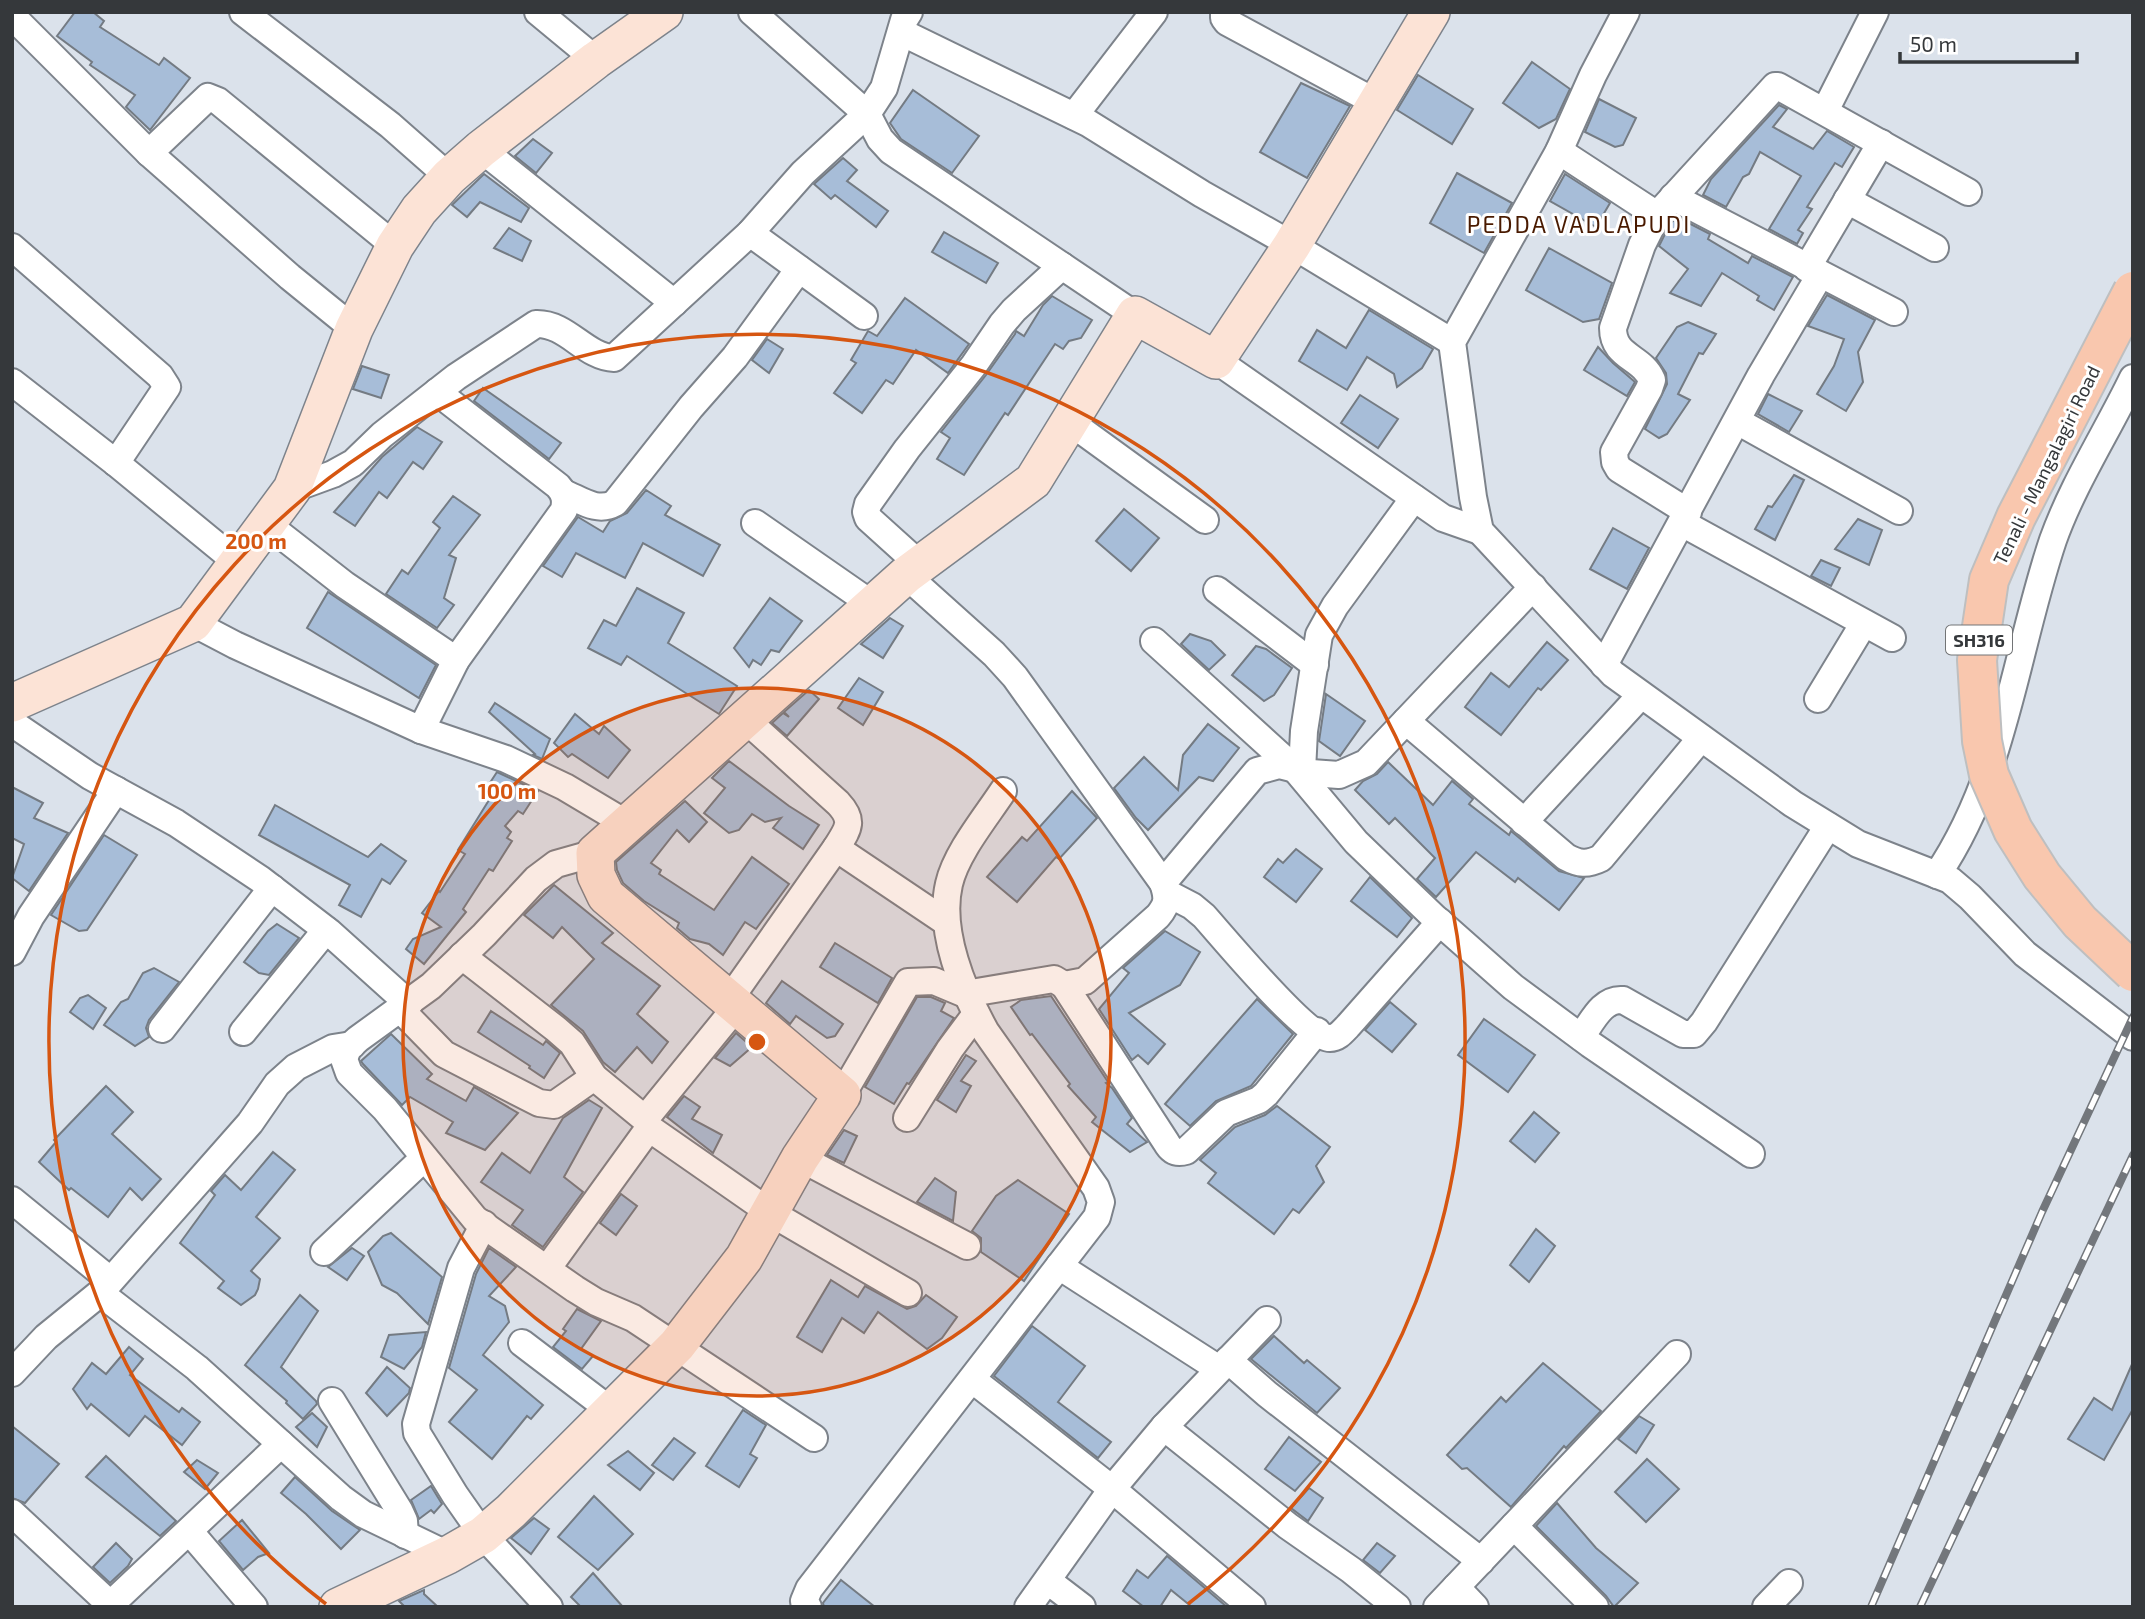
<svg xmlns="http://www.w3.org/2000/svg" width="2145" height="1619" viewBox="0 0 2145 1619" font-family="'Exo 2',sans-serif">
<style>
.building{fill:#a7bdd8;stroke:#747b83;stroke-width:2}
.lines{fill:none;stroke-linecap:round;stroke-linejoin:round}
.street-casing{stroke:#7d838b;stroke-width:30}
.secondary-casing{stroke:#7d838b;stroke-width:40}
.street{stroke:#fff;stroke-width:26}
.secondary{stroke:#fce3d6;stroke-width:37}
.rail-casing{stroke:#73777c;stroke-width:8}
.rail{stroke:#fff;stroke-width:5;stroke-dasharray:16;stroke-linecap:butt}
.primary-bridge-casing{stroke:#bebfc0;stroke-width:42;stroke-linecap:butt}
.primary-bridge{stroke:#f9c7ae;stroke-width:38}
.ring{fill:none;stroke:#d65611;stroke-width:3.5}
.labels{text-anchor:middle;dominant-baseline:central;stroke-width:6;stroke-linejoin:round;paint-order:stroke}
.shield{fill:#fff;stroke:#727476;stroke-width:2}
.shield-label{font-size:18px;font-weight:bold;fill:#35383b}
.street-label{font-size:19px;fill:#35383b;stroke:#fff}
.quarter-label{font-size:23px;letter-spacing:2px;fill:#491a00;stroke:#fff}
.centre{fill:#d65611;stroke:#fff;stroke-width:3.5}
.ring-label{font-size:21px;text-anchor:middle;font-weight:bold;fill:#d65611;stroke:#fff;stroke-width:6;stroke-linejoin:round;paint-order:stroke}
</style>
<rect width="100%" height="100%" fill="#dbe2eb"/>
<!-- building -->
<g class="building">
<polygon points="75,12 93,12 104,21 100,27 159,65 164,58 190,78 150,130 126,107 135,95 90,65 92,62 57,36"/>
<polygon points="1532,62 1570,89 1556,119 1539,128 1503,103"/>
<polygon points="1418,75 1473,109 1452,144 1397,110"/>
<polygon points="1301,83 1350,106 1307,178 1260,152"/>
<polygon points="913,90 979,136 952,173 901,139 890,123"/>
<polygon points="1599,99 1636,118 1623,145 1615,147 1585,132"/>
<polygon points="1779,105 1787,109 1773,127 1813,149 1827,131 1854,147 1842,167 1835,163 1807,207 1812,209 1798,230 1803,233 1797,244 1769,229 1801,176 1760,152 1749,174 1743,177 1726,207 1703,195 1711,179"/>
<polygon points="533,139 552,153 536,173 515,156"/>
<polygon points="843,158 857,170 847,181 888,211 876,227 835,195 831,199 814,184"/>
<polygon points="1457,173 1512,203 1484,253 1430,223"/>
<polygon points="484,174 529,208 521,222 480,202 467,217 452,205"/>
<polygon points="1565,174 1610,203 1596,227 1550,201"/>
<polygon points="1677,217 1710,234 1708,239 1748,263 1752,256 1793,277 1774,310 1757,300 1759,296 1722,273 1701,306 1670,293 1688,269 1659,246 1670,224"/>
<polygon points="509,228 531,241 522,261 494,248"/>
<polygon points="944,232 998,263 986,283 932,252"/>
<polygon points="1549,248 1612,283 1599,319 1583,322 1526,290"/>
<polygon points="1827,295 1875,320 1858,352 1863,382 1846,411 1817,394 1834,366 1844,339 1808,326"/>
<polygon points="1052,296 1092,320 1081,338 1069,341 1063,349 1055,344 1008,415 1005,413 964,475 937,459 950,438 941,432 986,375 1015,334 1016,331 1024,336 1043,305"/>
<polygon points="905,298 969,344 948,373 916,350 893,384 886,380 862,413 834,393 856,363 851,360 868,331 877,336"/>
<polygon points="1369,310 1433,349 1422,368 1397,387 1394,374 1367,357 1347,390 1299,361 1317,330 1346,348"/>
<polygon points="1688,322 1716,334 1703,354 1699,353 1678,394 1690,400 1667,434 1659,438 1645,429 1667,384 1666,373 1656,358 1677,327"/>
<polygon points="767,339 783,349 769,373 752,360"/>
<polygon points="1598,347 1613,363 1635,382 1627,396 1584,370"/>
<polygon points="362,366 389,375 381,398 353,389"/>
<polygon points="483,388 561,443 549,459 474,401"/>
<polygon points="1768,394 1802,411 1789,432 1758,414"/>
<polygon points="1360,395 1398,419 1378,448 1341,423"/>
<polygon points="417,427 442,442 423,469 413,462 387,498 379,492 355,526 334,512 382,457"/>
<polygon points="1794,475 1804,480 1775,540 1755,529 1768,506 1772,507"/>
<polygon points="646,490 671,506 665,515 720,545 703,576 643,543 625,578 576,553 562,577 543,566 578,517 603,532 610,521 627,513"/>
<polygon points="453,496 480,515 449,555 456,558 444,598 454,605 437,628 386,594 402,570 408,574 440,528 433,522"/>
<polygon points="1124,509 1159,538 1131,571 1096,541"/>
<polygon points="1858,519 1882,530 1869,565 1835,549"/>
<polygon points="1613,528 1649,548 1627,589 1590,569"/>
<polygon points="1821,560 1840,568 1831,586 1811,576"/>
<polygon points="637,588 684,613 668,643 737,686 719,714 627,656 621,665 588,648 604,620 616,626"/>
<polygon points="328,592 436,665 419,698 307,628"/>
<polygon points="770,598 802,621 779,652 771,650 761,665 753,660 749,667 734,648"/>
<polygon points="890,618 903,626 883,658 861,644"/>
<polygon points="1190,634 1211,641 1225,655 1209,670 1181,644"/>
<polygon points="1547,642 1568,660 1541,690 1538,688 1501,735 1465,707 1491,673 1509,687"/>
<polygon points="1256,646 1266,649 1292,668 1274,695 1264,701 1232,675"/>
<polygon points="859,678 883,692 863,725 838,708"/>
<polygon points="809,690 819,699 787,736 772,723 783,713 789,717 784,712"/>
<polygon points="1326,694 1365,721 1340,756 1319,741"/>
<polygon points="495,703 550,739 542,759 533,755 535,754 489,712"/>
<polygon points="575,714 599,734 604,726 630,750 608,778 572,754 568,757 554,743"/>
<polygon points="1208,724 1239,748 1213,781 1199,777 1148,830 1136,818 1114,788 1144,757 1178,790 1183,755"/>
<polygon points="729,761 789,806 819,825 803,849 773,828 781,818 765,822 752,814 739,830 729,833 704,813 725,788 712,778"/>
<polygon points="1388,762 1433,805 1452,781 1473,799 1469,804 1509,835 1511,831 1559,871 1584,878 1559,910 1518,878 1515,882 1476,852 1436,897 1417,879 1435,858 1395,818 1389,824 1355,790 1363,781 1377,774"/>
<polygon points="497,772 538,791 523,814 518,811 505,826 511,832 507,838 512,841 493,871 489,869 463,909 466,912 424,964 406,949 413,939 441,927 422,913 439,891 440,892 465,854 458,850 489,800 482,795"/>
<polygon points="12,787 43,803 34,818 68,833 29,891 12,878 24,844 12,838"/>
<polygon points="1072,791 1097,818 1059,859 1056,857 1017,902 987,877 1022,837 1027,841"/>
<polygon points="685,801 707,822 689,842 677,830 651,863 661,870 659,874 714,910 752,857 789,884 756,929 745,922 723,955 709,944 690,939 677,928 679,923 644,901 623,883 617,870 616,862"/>
<polygon points="275,805 368,857 381,844 406,861 390,884 382,879 361,917 339,905 350,885 259,835"/>
<polygon points="104,835 137,855 87,930 79,931 51,915"/>
<polygon points="1296,849 1322,869 1296,902 1264,877 1278,859 1283,863"/>
<polygon points="1370,877 1412,918 1397,937 1351,901"/>
<polygon points="554,885 613,933 602,943 660,986 637,1014 668,1042 652,1063 637,1047 615,1072 603,1062 583,1031 551,1005 594,959 562,927 553,938 524,915"/>
<polygon points="277,924 299,938 269,975 259,973 244,962 268,931"/>
<polygon points="1165,931 1200,952 1180,985 1129,1013 1165,1044 1148,1064 1138,1055 1132,1060 1099,1009 1129,973 1123,968"/>
<polygon points="835,943 892,978 878,1003 820,967"/>
<polygon points="154,968 179,982 149,1020 146,1028 149,1037 135,1046 104,1025 121,1002 128,999 143,973"/>
<polygon points="782,981 843,1024 835,1036 827,1038 796,1016 790,1024 766,1003"/>
<polygon points="88,995 106,1008 93,1029 70,1012 80,998"/>
<polygon points="1051,996 1108,1082 1106,1083 1112,1088 1132,1118 1127,1124 1147,1142 1130,1152 1092,1122 1096,1117 1068,1086 1070,1084 1032,1034 1030,1035 1011,1007 1021,1000"/>
<polygon points="917,997 931,997 945,1003 941,1011 954,1018 909,1084 907,1083 894,1104 865,1087"/>
<polygon points="1257,999 1293,1034 1251,1086 1216,1101 1190,1126 1165,1104"/>
<polygon points="1390,1002 1416,1024 1392,1052 1365,1030"/>
<polygon points="491,1011 543,1045 546,1041 560,1053 544,1078 529,1068 530,1066 478,1032"/>
<polygon points="1484,1019 1535,1055 1508,1092 1458,1055"/>
<polygon points="736,1033 752,1047 730,1066 715,1058"/>
<polygon points="391,1034 432,1074 427,1079 466,1101 474,1087 518,1113 485,1150 446,1133 453,1122 410,1097 402,1105 363,1064 361,1061"/>
<polygon points="966,1055 976,1061 961,1081 971,1086 956,1112 937,1100"/>
<polygon points="106,1086 133,1112 112,1134 161,1179 142,1200 130,1188 108,1217 71,1188 69,1190 39,1162 56,1142 54,1140"/>
<polygon points="684,1096 700,1107 692,1119 722,1135 713,1153 667,1117"/>
<polygon points="589,1100 602,1108 564,1177 583,1192 543,1247 512,1225 523,1210 481,1182 502,1153 530,1173 563,1118"/>
<polygon points="1277,1106 1330,1147 1316,1166 1324,1182 1299,1213 1293,1209 1274,1234 1208,1183 1216,1173 1200,1160 1235,1127 1265,1115"/>
<polygon points="1534,1112 1559,1133 1535,1162 1510,1141"/>
<polygon points="844,1130 857,1136 844,1163 827,1155"/>
<polygon points="273,1152 295,1170 256,1217 280,1238 251,1271 260,1279 258,1289 255,1295 241,1305 218,1288 224,1281 180,1243 215,1195 211,1191 225,1175 241,1190"/>
<polygon points="935,1178 956,1192 953,1221 917,1202"/>
<polygon points="1018,1180 1069,1214 1024,1281 981,1252 981,1238 972,1231 996,1196"/>
<polygon points="621,1194 637,1206 616,1235 600,1223"/>
<polygon points="1536,1229 1555,1246 1529,1282 1510,1265"/>
<polygon points="391,1233 442,1277 428,1324 397,1293 382,1285 368,1252 383,1236"/>
<polygon points="352,1248 364,1256 347,1280 328,1267"/>
<polygon points="489,1248 516,1267 489,1296 505,1306 509,1322 483,1355 543,1405 531,1419 527,1416 492,1459 449,1422 477,1390 449,1368 476,1274"/>
<polygon points="831,1280 858,1297 865,1286 907,1309 916,1306 926,1295 957,1317 942,1338 927,1349 878,1312 864,1333 842,1318 822,1352 797,1337"/>
<polygon points="300,1295 318,1311 281,1367 316,1401 317,1404 303,1419 286,1403 287,1401 245,1365"/>
<polygon points="577,1309 601,1321 581,1349 593,1356 582,1369 553,1347 566,1331 563,1329"/>
<polygon points="1032,1326 1085,1366 1058,1402 1111,1442 1098,1458 994,1376"/>
<polygon points="426,1332 422,1347 404,1369 381,1357 389,1335"/>
<polygon points="1274,1336 1304,1363 1307,1360 1340,1388 1317,1413 1251,1359"/>
<polygon points="129,1347 143,1359 130,1375 179,1412 182,1408 200,1422 182,1445 145,1416 129,1436 91,1404 87,1409 73,1389 92,1363 106,1374"/>
<polygon points="2133,1362 2133,1409 2104,1460 2068,1439 2094,1398 2112,1410"/>
<polygon points="1543,1363 1601,1411 1566,1448 1564,1446 1511,1507 1467,1468 1462,1469 1447,1455 1501,1397 1506,1402"/>
<polygon points="387,1367 410,1388 409,1393 387,1416 366,1393"/>
<polygon points="743,1410 766,1425 750,1454 757,1458 739,1487 706,1466"/>
<polygon points="312,1413 327,1427 317,1447 296,1427"/>
<polygon points="1639,1416 1654,1425 1636,1453 1618,1439"/>
<polygon points="12,1426 59,1464 25,1503 12,1498"/>
<polygon points="1289,1437 1321,1462 1295,1491 1265,1469"/>
<polygon points="674,1438 695,1453 673,1480 652,1465"/>
<polygon points="628,1451 654,1473 640,1490 608,1465"/>
<polygon points="106,1456 176,1521 160,1536 86,1477"/>
<polygon points="1647,1459 1679,1489 1646,1522 1615,1492"/>
<polygon points="197,1460 218,1473 205,1489 184,1472"/>
<polygon points="295,1477 332,1511 360,1530 341,1549 306,1514 281,1493"/>
<polygon points="431,1486 442,1504 434,1513 431,1510 419,1519 411,1500"/>
<polygon points="1309,1488 1323,1498 1308,1521 1291,1508"/>
<polygon points="594,1496 633,1534 598,1570 558,1537"/>
<polygon points="1557,1503 1596,1548 1638,1583 1614,1607 1606,1596 1536,1526"/>
<polygon points="534,1518 549,1529 531,1554 511,1538"/>
<polygon points="242,1520 269,1553 258,1557 243,1570 219,1541"/>
<polygon points="116,1543 132,1559 128,1566 110,1583 93,1567"/>
<polygon points="1377,1543 1395,1556 1380,1573 1363,1560"/>
<polygon points="1167,1556 1227,1607 1192,1607 1171,1590 1160,1607 1144,1607 1123,1591 1137,1570 1148,1578"/>
<polygon points="593,1573 623,1607 581,1607 571,1597"/>
<polygon points="841,1580 875,1607 824,1607 823,1603"/>
<polygon points="424,1590 424,1594 438,1607 405,1607 399,1601"/>
</g>
<g class="lines">
<!-- street casing -->
<g class="street-casing">
<g id="street">
<polyline points="243,12 390,125 449,177"/>
<polyline points="538,12 596,60"/>
<polyline points="909,12 904,20 884,88 867,114 880,139 891,151 1135,315"/>
<polyline points="1224,12 1224,18 1227,22 1377,103"/>
<polyline points="1626,12 1593,75 1559,151 1452,342 1473,497 1480,531 1613,674 1793,804 1858,844 1950,880 1970,897 2025,954 2133,1037"/>
<polyline points="12,16 149,153 290,277 354,329"/>
<polyline points="901,32 1088,123 1202,194 1292,245 1452,342"/>
<polyline points="1825,111 1875,12"/>
<polyline points="1074,116 1154,12"/>
<polyline points="481,149 674,303"/>
<polyline points="1559,151 1657,215"/>
<polyline points="149,153 208,97 218,101 395,246"/>
<polyline points="1673,197 1894,312"/>
<polyline points="1847,200 1935,248"/>
<polyline points="750,233 864,316"/>
<polyline points="12,247 160,376 167,387 116,463"/>
<polyline points="1807,268 1881,143"/>
<polyline points="1216,360 1443,518 1480,531"/>
<polyline points="12,382 116,463 238,563"/>
<polyline points="1737,421 1899,511"/>
<polyline points="1070,422 1205,520"/>
<path d="M292,489l41,-15 20,-11 29,-28 74,-58 80,-53c31,-1 49,33 78,34l136,-125 53,-60 64,-59 -115,-102"/>
<path d="M564,493c17,7 33,20 51,10l76,-96 44,-50 64,-88"/>
<path d="M1688,512l-69,-43 -4,-7 -1,-10 35,-63 3,-9c-10,-24 -39,-22 -39,-52l29,-83 15,-30 118,-129h3l190,106"/>
<polyline points="755,523 873,605"/>
<polyline points="1682,523 1892,638"/>
<polyline points="268,525 345,585 456,660"/>
<polyline points="920,565 868,518 866,512 868,504 907,449 974,365 1002,324 1014,310 1062,266"/>
<polyline points="1217,590 1315,665"/>
<polyline points="193,623 235,645 421,730 506,759 565,787 627,824"/>
<polyline points="1154,641 1295,769 1356,842 1435,918 1513,987 1590,1044 1751,1154"/>
<polyline points="1604,665 1761,375 1820,275"/>
<polyline points="1818,699 1864,623"/>
<path d="M1406,721l160,136c13,7 21,8 35,1l100,-120"/>
<polyline points="12,723 90,776 176,823 260,879 329,932 409,1004"/>
<path d="M421,730l35,-70 108,-150c2,-10 1,-16 -6,-24l-121,-94"/>
<polyline points="1302,771 1304,731 1319,635 1335,606 1414,498"/>
<polyline points="1524,822 1641,695"/>
<polyline points="836,848 946,922"/>
<polyline points="595,853 556,864 536,879 484,935 431,986 358,1039 348,1048 344,1059 349,1073 385,1109 475,1219 575,1289 596,1302 633,1318 814,1438"/>
<path d="M1937,875c68,-100 78,-222 116,-335 20,-56 54,-108 80,-162"/>
<polyline points="1163,883 1257,771 1279,765 1311,773 1339,775 1366,763 1533,587"/>
<path d="M1167,893l25,13 12,10c19,21 102,122 126,122 8,0 13,-7 18,-12l92,-104"/>
<polyline points="12,952 31,916 116,790"/>
<polyline points="462,956 556,1029 572,1043 594,1077 645,1119 649,1128 771,1213 908,1293"/>
<path d="M1064,985l102,157c5,9 10,12 20,9l40,-38 33,-13 7,-6 51,-63"/>
<path d="M729,1000l107,-152c12,-19 19,-27 2,-45l-93,-84"/>
<polyline points="401,1010 444,1054 539,1103 554,1105 594,1077"/>
<polyline points="162,1029 272,888"/>
<polyline points="243,1032 326,930"/>
<path d="M1581,1037c11,-15 21,-39 42,-37l60,34h11l10,-12 124,-196"/>
<path d="M842,1095l66,-113 26,-1 31,13 89,-15 10,6 21,-4 73,-65c10,-12 10,-18 5,-33l-148,-206 -21,-23 -88,-79"/>
<polyline points="907,1118 950,1049 976,1014"/>
<polyline points="645,1119 737,1006"/>
<polyline points="800,1158 967,1246"/>
<polyline points="12,1200 110,1280"/>
<polyline points="484,1224 461,1268 416,1424 417,1433 455,1495 483,1535 549,1607"/>
<polyline points="324,1252 424,1158"/>
<polyline points="1059,1266 1219,1369"/>
<polyline points="547,1269 649,1128"/>
<polyline points="100,1293 197,1368 341,1498 363,1514 448,1555"/>
<polyline points="522,1343 610,1410"/>
<polyline points="1228,1360 1267,1394 1481,1561"/>
<polyline points="12,1373 46,1337 100,1293 250,1123 277,1084 296,1067 333,1048 352,1045"/>
<polyline points="972,1381 978,1384 1112,1489 1252,1607"/>
<polyline points="332,1401 399,1510 404,1521 405,1535"/>
<polyline points="1164,1427 1288,1526 1351,1570 1397,1607"/>
<polyline points="12,1513 113,1607"/>
<polyline points="1514,1526 1595,1607"/>
<polyline points="190,1532 254,1607"/>
<polyline points="1048,1581 1082,1607"/>
<polyline points="1456,1587 1475,1607"/>
<polyline points="111,1604 281,1444"/>
<path d="M808,1607l-4,-6 5,-12 288,-372 4,-15 -5,-14 -110,-156c-23,-41 -48,-101 -37,-148 7,-31 37,-67 54,-93"/>
<polyline points="1028,1607 1112,1489 1164,1427 1267,1320"/>
<polyline points="1437,1607 1677,1354"/>
<polyline points="1766,1607 1789,1583"/>
</g>
</g>
<!-- secondary casing -->
<g class="secondary-casing">
<g id="secondary">
<polyline points="12,703 193,623 292,489 354,329 395,246 419,210 449,177 481,149 596,60 664,12"/>
<polyline points="338,1607 448,1555 483,1535 511,1511 677,1345 744,1258 800,1158 842,1095 606,896 596,875 595,853 906,575 1033,481 1135,315 1216,360 1292,245 1431,12"/>
</g>
</g>
<!-- street -->
<use href="#street" class="street"/>
<!-- secondary -->
<use href="#secondary" class="secondary"/>
<!-- rail casing -->
<g class="rail-casing">
<g id="rail">
<polyline points="1871,1607 2042,1212 2133,1017"/>
<polyline points="1920,1607 2133,1155"/>
</g>
</g>
<!-- rail -->
<use href="#rail" class="rail"/>
<!-- primary-bridge casing -->
<g class="primary-bridge-casing">
<polyline id="primary-bridge" points="2133,291 2016,517 1989,580 1977,660 1982,741 1989,775 2013,830 2042,876 2080,922 2133,972"/>
</g>
<!-- primary-bridge -->
<use href="#primary-bridge" class="primary-bridge"/>
</g>
<!-- distance rings -->
<circle cx="757" cy="1042" r="354" fill="#d65611" fill-opacity=".12"/>
<g class="ring">
<circle cx="757" cy="1042" r="354"/>
<path d="M326 1604A708 708 0 1 1 1188 1604"/>
</g>
<g class="labels">
<!-- shield labels -->
<rect class="shield" x="1946" y="625.5" width="66" height="29" rx="5"/>
<g class="shield-label">
<text x="1979" y="640">SH316</text>
</g>
<!-- street labels -->
<g class="street-label">
<text transform="translate(2046 465) rotate(-64)">Tenali - Mangalagiri Road</text>
</g>
<!-- quarter labels -->
<g class="quarter-label">
<text x="1579" y="224">PEDDA VADLAPUDI</text>
</g>
</g>
<circle cx="757" cy="1042" r="10" class="centre"/>
<g class="ring-label">
<text x="256" y="549">200 m</text>
<text x="507" y="799">100 m</text>
</g>
<!-- border -->
<rect width="2145" height="1619" fill="none" stroke="#35383b" stroke-width="28"/>
<!-- scale -->
<path d="M1900 52v10h177v-10" fill="none" stroke="#35383b" stroke-width="3.5"/>
<text x="1910" y="52" font-size="21" fill="#35383b" stroke="#ffffff" stroke-width="5" paint-order="stroke">50 m</text>
</svg>
